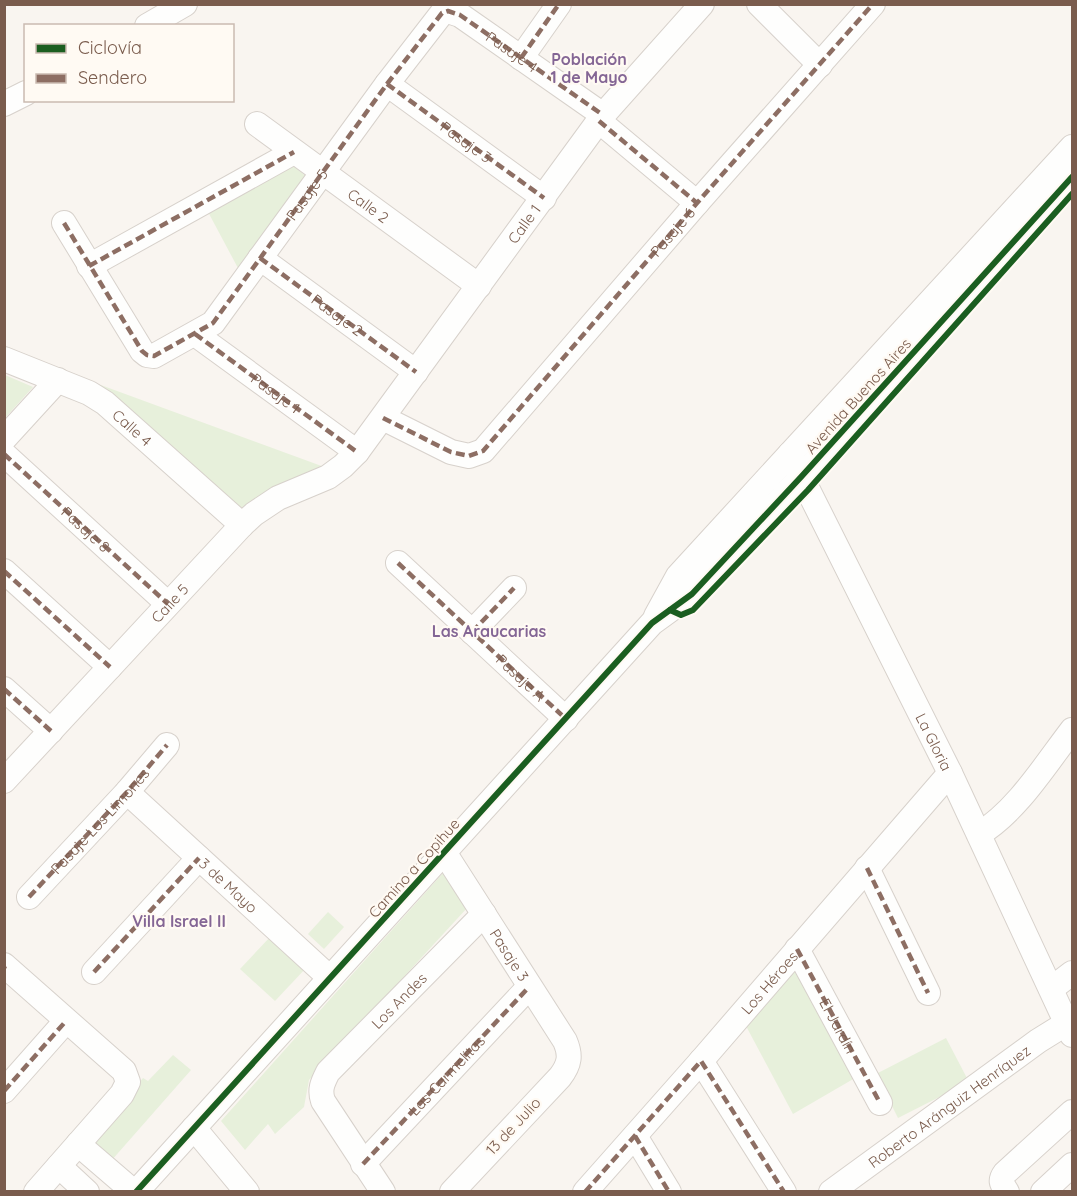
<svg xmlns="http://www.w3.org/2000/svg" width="1077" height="1196" viewBox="0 0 1077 1196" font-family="Quicksand,sans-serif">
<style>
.green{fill:#e7f0db}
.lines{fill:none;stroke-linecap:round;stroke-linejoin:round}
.minor-casing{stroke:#d7d1cb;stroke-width:26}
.minor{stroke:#fefefd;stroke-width:24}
.quiet{stroke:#8d6e63;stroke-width:4.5;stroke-dasharray:9 4.5;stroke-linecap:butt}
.cycleway-casing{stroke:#fffaf3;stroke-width:10}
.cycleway{stroke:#1b5e20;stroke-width:6}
.labels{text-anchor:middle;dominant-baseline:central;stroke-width:4.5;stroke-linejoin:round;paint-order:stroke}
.street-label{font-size:15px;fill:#7a5c4d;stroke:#fffaf3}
.neighbourhood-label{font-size:16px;font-weight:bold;fill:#846695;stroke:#fffaf3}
</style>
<rect width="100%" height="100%" fill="#f9f5f0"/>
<!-- green -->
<g class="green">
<polygon points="291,164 307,177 239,270 207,210"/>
<polygon points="5,375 33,387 5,418"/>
<polygon points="98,384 327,468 243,512"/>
<polygon points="443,873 468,907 309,1080 304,1107 275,1134 268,1124 245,1150 221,1121"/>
<polygon points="328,912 344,927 324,949 308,934"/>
<polygon points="271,936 306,968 275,1001 240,969"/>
<polygon points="796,969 855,1078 793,1114 746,1026"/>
<polygon points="946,1038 969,1082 898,1118 876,1074"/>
<polygon points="173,1055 191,1070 111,1161 92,1144 94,1136 143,1078 148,1081"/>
</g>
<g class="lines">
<!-- minor casing -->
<g class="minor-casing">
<g id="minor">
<polyline points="759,4 820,65"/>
<polyline points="147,26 185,4"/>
<polyline points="521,58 559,4"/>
<path id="s1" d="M387,84l157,114"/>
<polyline points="4,104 26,93"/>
<polyline points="599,121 697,203"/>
<path id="s2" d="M257,124l222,162"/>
<path id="s3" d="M64,223l78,128 5,4 7,1 59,-33 174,-239 55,-71 6,-2 12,4 143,100"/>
<path id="s4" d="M260,258l156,114"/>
<polyline points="89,266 294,152"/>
<polyline points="195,334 357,452"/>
<path id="s5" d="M4,359l85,34 16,10 137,122"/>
<path id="s6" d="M383,418l68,34 18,4 14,-5 214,-248 176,-199"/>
<polyline points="4,439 58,380"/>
<polyline points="4,454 168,604"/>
<path id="s7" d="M790,454l160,319 122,262"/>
<path id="s8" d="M398,563l168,156"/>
<polyline points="4,571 110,667"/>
<polyline points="656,616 678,576 1072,147"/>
<polyline points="472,632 514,588"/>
<polyline points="4,689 51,731"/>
<path id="s9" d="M4,781l238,-256 12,-11 24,-16 50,-21 15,-11 14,-14 246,-337 99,-111"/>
<path id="s10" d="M127,792l203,186"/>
<path d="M979,834c38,-23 66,-69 93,-104"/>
<path id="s11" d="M444,852l121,189c6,14 5,23 -5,36l-108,115"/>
<polyline points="867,868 928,993"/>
<polyline points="29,897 127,792 167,745"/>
<path id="s12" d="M797,949l83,154"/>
<polyline points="4,965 124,1071 128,1082 122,1094 36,1192"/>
<polyline points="94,972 199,858"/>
<polyline points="1051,989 1072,973"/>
<polyline points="701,1061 784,1192"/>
<polyline points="4,1091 66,1021"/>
<polyline points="194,1128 247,1192"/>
<polyline points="635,1136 669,1192"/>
<polyline points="78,1144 134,1192"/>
<path id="s13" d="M363,1164l166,-177"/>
<polyline points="59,1166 87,1192"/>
<polyline points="136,1192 652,623 692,594 801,477 1072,177"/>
<path id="s14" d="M383,1192l-60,-91c-4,-12 0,-19 5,-29l156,-158"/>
<path id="s15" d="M585,1192l116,-131 249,-288"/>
<path id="s16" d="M831,1192l207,-151 29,-18"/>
<path d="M1007,1192c-5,-8 -8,-11 -2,-19l67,-61"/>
<polyline points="1043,1192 1072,1165"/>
</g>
</g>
<!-- minor -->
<use href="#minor" class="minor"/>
<!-- quiet -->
<g class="quiet">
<polyline points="521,58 559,4"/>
<polyline points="387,84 544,198"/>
<polyline points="599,121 697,203"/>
<polyline points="64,223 142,351 147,355 154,356 213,323 387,84 442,13 448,11 460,15 603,115"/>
<polyline points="260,258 416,372"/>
<polyline points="89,266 294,152"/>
<path id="s17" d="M195,334l162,118"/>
<polyline points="383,418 451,452 469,456 483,451 697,203 873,4"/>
<path id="s18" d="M4,454l164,150"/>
<polyline points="398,563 566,719"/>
<polyline points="4,571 110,667"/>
<polyline points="472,632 514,588"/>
<polyline points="4,689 51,731"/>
<polyline points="867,868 928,993"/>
<path id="s19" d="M29,897l98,-105 40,-47"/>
<polyline points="797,949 880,1103"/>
<polyline points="4,967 6,966"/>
<polyline points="94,972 199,858"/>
<polyline points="4,1091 66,1021"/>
<polyline points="635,1136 669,1192"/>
<polyline points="363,1164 529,987"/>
<polyline points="585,1192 701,1061 784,1192"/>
</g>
<!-- cycleway casing -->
<g class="cycleway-casing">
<g id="cycleway">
<polyline points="670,610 681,615 693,610 808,490 1072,194"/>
<polyline points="136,1192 652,623 692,594 801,477 1072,177"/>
</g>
</g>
<!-- cycleway -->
<use href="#cycleway" class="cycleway"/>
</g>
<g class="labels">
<!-- street labels -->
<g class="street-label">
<text stroke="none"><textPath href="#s3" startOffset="699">Pasaje 4</textPath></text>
<text stroke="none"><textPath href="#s1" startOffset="98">Pasaje 3</textPath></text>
<text stroke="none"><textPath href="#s3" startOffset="390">Pasaje 5</textPath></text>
<text stroke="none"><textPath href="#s2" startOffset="138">Calle 2</textPath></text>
<text stroke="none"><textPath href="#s9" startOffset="770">Calle 1</textPath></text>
<text stroke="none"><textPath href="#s6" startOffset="399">Pasaje 6</textPath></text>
<text stroke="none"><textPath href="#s4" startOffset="96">Pasaje 2</textPath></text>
<text stroke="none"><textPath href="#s17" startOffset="100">Pasaje 1</textPath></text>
<text transform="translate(858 396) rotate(-48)">Avenida Buenos Aires</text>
<text stroke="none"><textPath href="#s5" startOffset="147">Calle 4</textPath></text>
<text stroke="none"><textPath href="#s18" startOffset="111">Pasaje 8</textPath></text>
<text stroke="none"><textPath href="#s9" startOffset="243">Calle 5</textPath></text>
<text stroke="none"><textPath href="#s8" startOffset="168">Pasaje A</textPath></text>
<text stroke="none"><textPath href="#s7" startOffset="322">La Gloria</textPath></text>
<text stroke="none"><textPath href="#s19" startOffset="104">Pasaje Los Limones</textPath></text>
<text transform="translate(414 868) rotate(-48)">Camino a Copihue</text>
<text stroke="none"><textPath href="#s10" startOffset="138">3 de Mayo</textPath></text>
<text stroke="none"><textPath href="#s11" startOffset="122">Pasaje 3</textPath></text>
<text stroke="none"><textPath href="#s15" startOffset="279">Los Héroes</textPath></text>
<text stroke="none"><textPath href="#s14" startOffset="240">Los Andes</textPath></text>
<text stroke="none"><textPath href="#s12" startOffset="87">El Jardín</textPath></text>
<text stroke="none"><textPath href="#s13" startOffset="122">Las Carmelitas</textPath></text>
<text stroke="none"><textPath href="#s16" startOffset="146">Roberto Aránguiz Henríquez</textPath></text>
<text transform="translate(513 1126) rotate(-47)">13 de Julio</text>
</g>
<!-- neighbourhood labels -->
<g class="neighbourhood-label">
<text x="589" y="59">Población<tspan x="589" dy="18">1 de Mayo</tspan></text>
<text x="489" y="631">Las Araucarias</text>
<text x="179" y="921">Villa Israel II</text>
</g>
</g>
<!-- border -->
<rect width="1077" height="1196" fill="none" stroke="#7a5c4d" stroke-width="12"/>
<!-- legend -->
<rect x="24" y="24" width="210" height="78" fill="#fffaf3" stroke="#cabbb1" stroke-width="1.5"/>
<rect x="36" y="44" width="30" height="9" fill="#1b5e20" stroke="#cabbb1" stroke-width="1.5"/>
<text x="78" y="54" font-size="18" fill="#7a5c4d">Ciclovía</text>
<rect x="36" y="74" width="30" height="9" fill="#8d6e63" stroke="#cabbb1" stroke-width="1.5"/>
<text x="78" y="84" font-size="18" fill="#7a5c4d">Sendero</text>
</svg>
